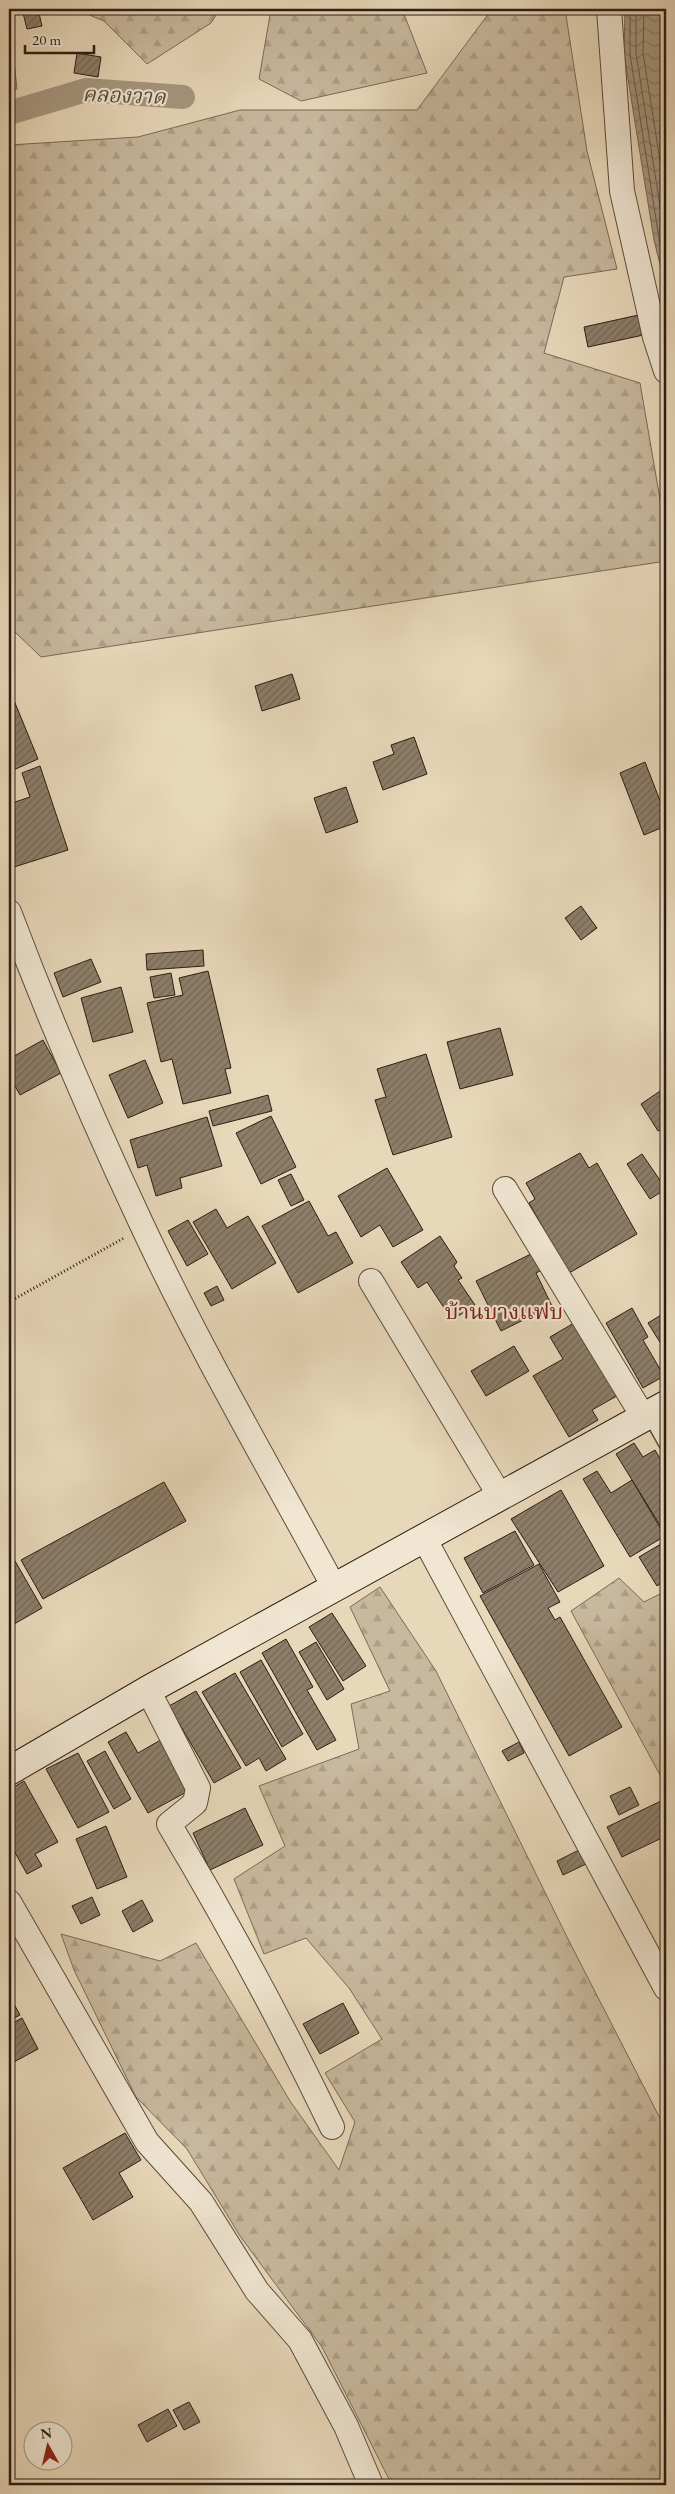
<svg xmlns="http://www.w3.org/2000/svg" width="675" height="2494" viewBox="0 0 675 2494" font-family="'EB Garamond','Noto Serif Thai',serif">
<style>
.forest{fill:url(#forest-firs);stroke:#796a58}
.water{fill:url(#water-waves);stroke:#756755}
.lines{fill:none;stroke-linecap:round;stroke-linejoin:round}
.shore{stroke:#685a4a;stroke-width:1}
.canal{stroke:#a79881;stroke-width:24}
.building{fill:url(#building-hatch);stroke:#2a1d13}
.lane-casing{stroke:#5a4c3d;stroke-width:15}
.street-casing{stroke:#5a4c3d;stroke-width:26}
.secondary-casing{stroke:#2a1d13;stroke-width:30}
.path{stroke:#2a1d13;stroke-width:3;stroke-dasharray:1 2.5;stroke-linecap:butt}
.lane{stroke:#f0e6d2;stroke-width:12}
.street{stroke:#f0e6d2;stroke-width:24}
.secondary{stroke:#f0e6d2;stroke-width:28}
.labels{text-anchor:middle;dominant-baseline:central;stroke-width:4.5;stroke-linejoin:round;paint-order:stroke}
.water-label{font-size:21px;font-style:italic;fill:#56483a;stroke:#f0e6d2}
.quarter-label{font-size:22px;fill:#7a1f14;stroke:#f0e6d2}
</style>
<defs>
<pattern id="forest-firs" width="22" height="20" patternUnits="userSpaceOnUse" patternTransform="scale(1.25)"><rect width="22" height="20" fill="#c8b89e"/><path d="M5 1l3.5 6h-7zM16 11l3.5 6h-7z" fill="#ac9e87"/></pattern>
<pattern id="water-waves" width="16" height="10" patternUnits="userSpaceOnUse" patternTransform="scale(1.25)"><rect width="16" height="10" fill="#a79881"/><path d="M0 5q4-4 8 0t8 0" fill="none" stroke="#887b68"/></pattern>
<pattern id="building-hatch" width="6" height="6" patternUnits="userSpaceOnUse" patternTransform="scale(1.25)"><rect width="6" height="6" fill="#8d7e6a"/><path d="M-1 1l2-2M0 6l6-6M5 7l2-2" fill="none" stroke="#736756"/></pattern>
</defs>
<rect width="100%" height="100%" fill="#e8d8ba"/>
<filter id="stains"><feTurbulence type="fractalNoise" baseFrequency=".004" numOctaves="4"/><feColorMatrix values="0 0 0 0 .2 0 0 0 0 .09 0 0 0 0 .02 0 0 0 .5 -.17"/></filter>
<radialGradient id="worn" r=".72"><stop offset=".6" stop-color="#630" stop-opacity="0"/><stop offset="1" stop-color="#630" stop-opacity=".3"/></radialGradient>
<!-- forest -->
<g class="forest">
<polygon points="75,9 220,9 211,23 147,64 104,21"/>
<polygon points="271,9 402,9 427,73 301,101 259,79"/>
<polygon points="492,9 565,9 587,151 617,269 564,277 544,353 640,383 666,534 666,561 41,657 15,632 9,620 9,145 138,137 240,110 417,110"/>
<polygon points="9,40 12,43 17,89 9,91"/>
<polygon points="619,1578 644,1602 666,1591 666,1786 571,1611"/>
<polygon points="380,1587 436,1671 568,1939 666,2130 666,2485 392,2485 322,2347 240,2236 187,2149 136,2097 74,1970 61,1934 160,1961 196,1943 290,2101 339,2170 355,2122 325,2073 382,2039 349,1988 306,1938 264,1954 234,1879 285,1846 259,1786 359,1749 351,1704 390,1691 350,1607"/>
</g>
<!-- water -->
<polygon class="water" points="625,9 666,9 666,289 654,240 624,54"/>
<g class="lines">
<!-- shore -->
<g class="shore">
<polyline points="630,9 630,54 659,238 666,269"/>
<polyline points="636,9 636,53 666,244"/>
<polyline points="644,9 643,53 666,199"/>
</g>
<!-- canal -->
<polyline class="canal" points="9,113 86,90 183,97"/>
</g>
<!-- building -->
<g class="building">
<polygon points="22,9 38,9 42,26 27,29"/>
<polygon points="77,53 101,57 98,77 74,73"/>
<polygon points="643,314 648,334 588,347 584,327"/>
<polygon points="292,674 300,699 262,711 255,686"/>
<polygon points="13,698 38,759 9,772 9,700"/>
<polygon points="414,737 427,774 383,790 373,762 394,754 391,745"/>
<polygon points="645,762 666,816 666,826 644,835 620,773"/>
<polygon points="666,765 666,780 661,767"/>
<polygon points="40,766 68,850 14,867 9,849 9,804 30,797 22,773"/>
<polygon points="346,787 358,822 326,833 314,798"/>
<polygon points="581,906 597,928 581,940 565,918"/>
<polygon points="203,950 204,966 147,970 146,954"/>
<polygon points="91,959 101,982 63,997 54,973"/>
<polygon points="208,971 231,1068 225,1069 231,1093 183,1104 172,1059 161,1062 147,1003 183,995 179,978"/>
<polygon points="171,973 175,995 154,998 150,977"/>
<polygon points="121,987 133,1032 93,1042 81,998"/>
<polygon points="500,1028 513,1075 460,1089 447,1042"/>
<polygon points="43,1040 61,1073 20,1095 9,1075 9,1059"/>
<polygon points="426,1054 452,1137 393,1155 375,1100 386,1097 377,1069"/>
<polygon points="145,1060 163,1103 128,1118 109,1075"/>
<polygon points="666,1087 666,1126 658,1131 641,1104"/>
<polygon points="268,1095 272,1111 213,1126 209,1111"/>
<polygon points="271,1116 296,1167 261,1184 236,1133"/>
<polygon points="207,1117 222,1166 180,1178 182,1188 156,1196 147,1165 138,1168 130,1140"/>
<polygon points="580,1153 589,1168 597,1163 637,1234 569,1273 529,1203 535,1199 526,1183"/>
<polygon points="642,1154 666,1189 650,1199 627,1164"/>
<polygon points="387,1168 423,1230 393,1247 380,1225 361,1237 338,1196"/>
<polygon points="291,1174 304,1200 291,1206 278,1180"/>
<polygon points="309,1201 328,1236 336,1232 353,1263 298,1293 262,1226"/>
<polygon points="216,1209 227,1228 248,1216 276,1263 232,1289 193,1222"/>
<polygon points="188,1220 208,1254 187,1266 168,1231"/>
<polygon points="440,1236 457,1262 454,1266 462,1278 458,1280 475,1305 452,1320 427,1282 418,1288 401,1262"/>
<polygon points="535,1252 544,1269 536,1273 552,1306 501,1331 476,1281"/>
<polygon points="217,1286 224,1300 211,1306 204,1293"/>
<polygon points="632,1308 648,1337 643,1340 664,1376 643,1388 606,1323"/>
<polygon points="666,1312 666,1352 648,1323"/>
<polygon points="574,1323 622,1393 592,1410 598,1420 569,1437 533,1376 563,1359 550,1337"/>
<polygon points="514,1346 529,1371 486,1396 471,1371"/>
<polygon points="634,1443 643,1457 655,1450 666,1469 666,1535 616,1454"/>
<polygon points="597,1471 611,1493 632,1480 665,1536 630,1557 583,1479"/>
<polygon points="164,1482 186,1521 43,1599 21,1560"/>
<polygon points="561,1490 604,1566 558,1592 511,1519"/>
<polygon points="515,1531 534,1565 483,1593 464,1558"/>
<polygon points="666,1541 666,1580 657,1586 639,1557"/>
<polygon points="15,1561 42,1608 9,1627 9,1565"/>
<polygon points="539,1564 560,1602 548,1608 555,1620 560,1617 622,1727 569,1756 480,1596"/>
<polygon points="332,1613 366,1666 343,1681 309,1627"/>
<polygon points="286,1639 313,1687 307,1690 336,1740 317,1750 262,1653"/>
<polygon points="316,1642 344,1689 327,1700 299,1652"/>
<polygon points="261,1660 303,1734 282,1747 240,1672"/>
<polygon points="235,1673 286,1759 266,1771 259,1758 246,1766 202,1692"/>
<polygon points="196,1691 241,1768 214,1783 169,1706"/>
<polygon points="126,1732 138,1753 164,1738 192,1789 148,1813 108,1742"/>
<polygon points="519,1742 524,1753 508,1761 502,1751"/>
<polygon points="105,1751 131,1799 114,1809 87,1761"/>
<polygon points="78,1753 109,1812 78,1828 46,1769"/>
<polygon points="24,1781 58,1842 35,1854 42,1866 27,1874 9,1842 9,1790"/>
<polygon points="630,1787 639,1805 619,1815 610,1796"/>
<polygon points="661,1801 666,1812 666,1836 622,1857 607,1827"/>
<polygon points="245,1808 263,1845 210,1870 193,1833"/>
<polygon points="106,1826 127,1877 97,1889 76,1839"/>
<polygon points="579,1850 586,1864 563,1875 557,1861"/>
<polygon points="92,1897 100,1915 81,1924 72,1906"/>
<polygon points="142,1900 153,1921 133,1932 122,1911"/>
<polygon points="9,1995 20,2015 9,2021"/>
<polygon points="343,2003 359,2033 320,2054 303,2024"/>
<polygon points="22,2018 38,2049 12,2063 9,2056 9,2025"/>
<polygon points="125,2133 141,2160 119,2173 133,2197 93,2220 63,2168"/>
<polygon points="189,2402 200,2422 184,2430 173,2410"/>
<polygon points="168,2409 177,2426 147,2442 138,2425"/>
</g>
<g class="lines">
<!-- lane casing -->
<g class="lane-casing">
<polyline id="lane" points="649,1415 666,1445"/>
</g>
<!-- street casing -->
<g class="street-casing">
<g id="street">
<polyline points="609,9 622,191 655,337 666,371"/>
<path d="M9,912c40,106 85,211 133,313 58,124 127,242 192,362"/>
<polyline points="505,1189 644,1418"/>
<polyline points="371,1281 500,1496"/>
<polyline points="424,1538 666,1988"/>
<path d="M148,1690l50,98 -3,15 -26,21c59,99 113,199 163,303"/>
<polyline points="9,1902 147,2142 201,2202 257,2291 300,2340 346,2426 371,2485"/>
</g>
</g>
<!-- secondary casing -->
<g class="secondary-casing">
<polyline id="secondary" points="9,1771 148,1690 666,1405"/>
</g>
<!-- path -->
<polyline class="path" points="9,1302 124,1238"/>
<!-- lane -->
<use href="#lane" class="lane"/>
<!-- street -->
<use href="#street" class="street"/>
<!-- secondary -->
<use href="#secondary" class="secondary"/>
</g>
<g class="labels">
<!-- water labels -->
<g class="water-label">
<text transform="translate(124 95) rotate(2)">คลองวาด</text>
</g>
<!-- quarter labels -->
<g class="quarter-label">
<text x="504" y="1311">บ้านบางแฟบ</text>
</g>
</g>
<!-- margin -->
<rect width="675" height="2494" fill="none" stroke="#e8d8ba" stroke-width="30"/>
<rect x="10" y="10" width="655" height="2474" fill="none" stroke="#2a1d13" stroke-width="2.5"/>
<rect x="15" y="15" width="645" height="2464" fill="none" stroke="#2a1d13"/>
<!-- north arrow -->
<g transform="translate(48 2446) rotate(352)"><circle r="24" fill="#f0e6d2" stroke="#a19686"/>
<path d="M0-4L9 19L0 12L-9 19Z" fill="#8f2418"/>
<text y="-8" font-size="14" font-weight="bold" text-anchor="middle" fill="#2a1d13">N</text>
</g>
<!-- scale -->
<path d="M25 45v8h69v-8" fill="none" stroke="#2a1d13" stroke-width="2.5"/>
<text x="32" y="45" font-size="15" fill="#2a1d13" stroke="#f0e6d2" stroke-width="4" paint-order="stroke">20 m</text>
<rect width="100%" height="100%" filter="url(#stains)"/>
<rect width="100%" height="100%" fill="url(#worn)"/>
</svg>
